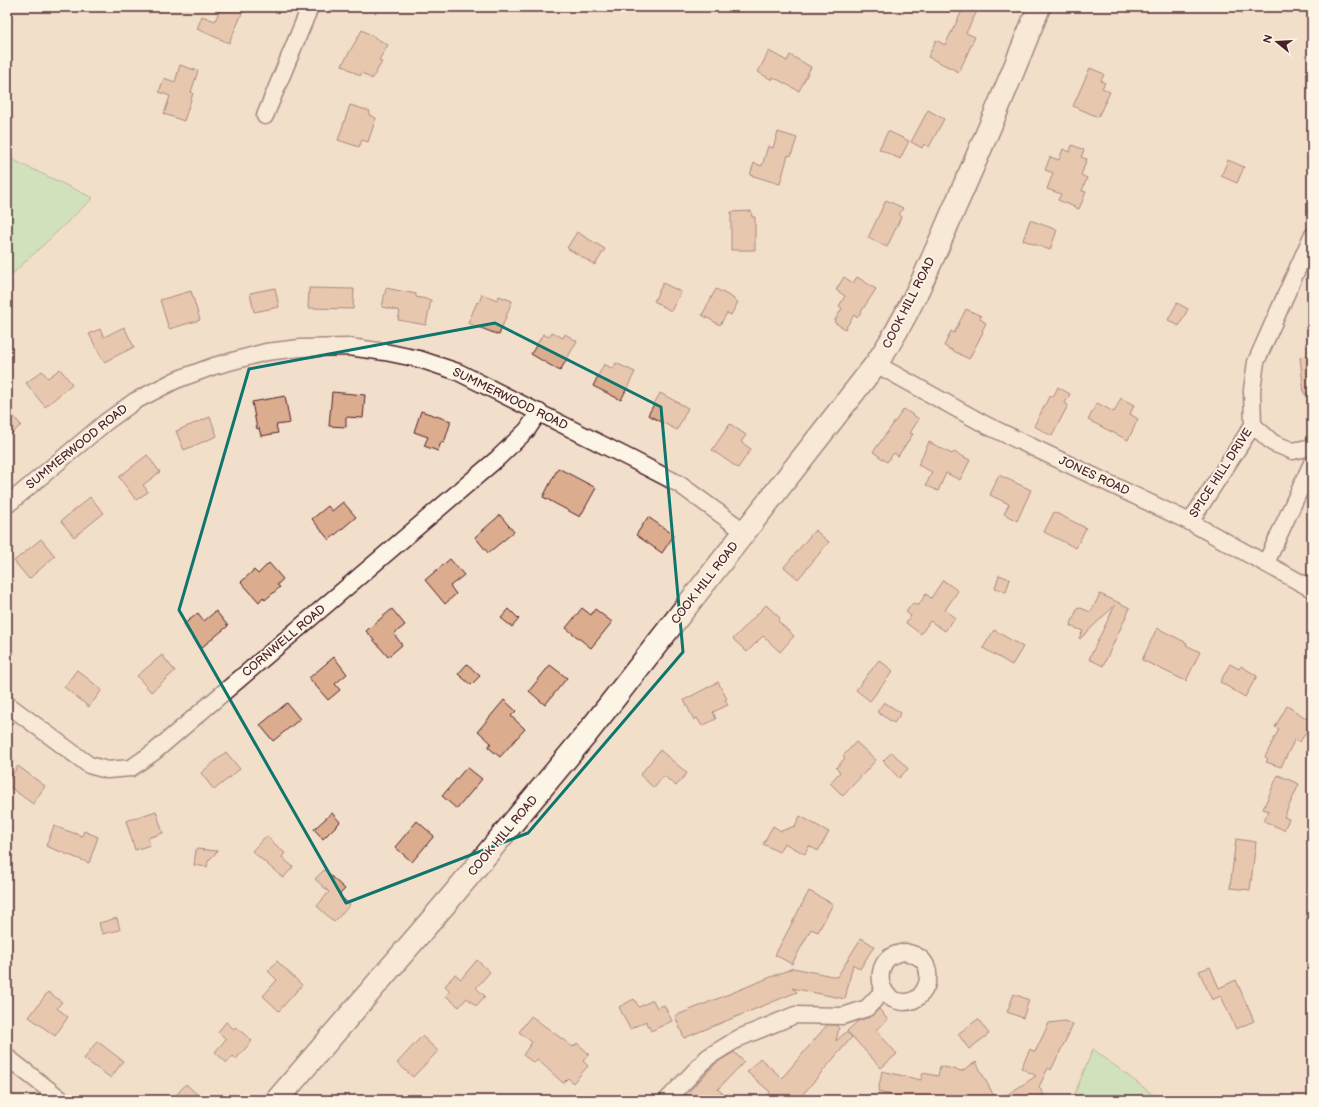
<svg xmlns="http://www.w3.org/2000/svg" width="1319" height="1107" viewBox="0 0 1319 1107" font-family="'Balsamiq Sans',sans-serif">
<style>
.green{fill:#a8e4aa;stroke:#79826a}
.building{fill:#dcac8e;stroke:#4a1f2b}
.lines{fill:none;stroke-linecap:round;stroke-linejoin:round}
.street-casing{stroke:#4a1f2b;stroke-width:19}
.secondary-casing{stroke:#4a1f2b;stroke-width:25}
.street{stroke:#fcf5e5;stroke-width:16}
.secondary{stroke:#fcf5e5;stroke-width:22}
.marked{fill:none;stroke:#0f766e;stroke-width:3;stroke-linejoin:round}
.labels{text-anchor:middle;dominant-baseline:central;stroke-width:3.5;stroke-linejoin:round;paint-order:stroke}
.street-label{font-size:12px;fill:#4a1f2b;stroke:#fcf5e5}
</style>
<rect width="100%" height="100%" fill="#f2dfcb"/>
<filter id="ink" filterUnits="userSpaceOnUse"><feTurbulence type="fractalNoise" baseFrequency=".025" numOctaves="2"/><feDisplacementMap in="SourceGraphic" scale="8" xChannelSelector="R" yChannelSelector="G"/><feConvolveMatrix kernelMatrix="1 2 1 2 8 2 1 2 1" color-interpolation-filters="sRGB"/></filter>
<g filter="url(#ink)">
<!-- green -->
<g class="green">
<polygon points="7,157 93,198 7,279"/>
<polygon points="1093,1049 1160,1100 1072,1100"/>
</g>
<!-- building -->
<g class="building">
<polygon points="221,7 245,7 229,43 197,29 202,16 215,21"/>
<polygon points="964,7 979,7 966,33 975,37 959,72 928,57 936,40 945,45"/>
<polygon points="362,30 388,45 379,60 382,62 372,79 362,73 360,76 342,65"/>
<polygon points="769,51 787,61 790,55 811,67 799,91 773,77 772,80 758,72"/>
<polygon points="180,65 198,71 191,92 193,93 184,121 164,114 170,96 159,92 164,78 175,82"/>
<polygon points="1090,68 1104,74 1101,81 1105,83 1102,88 1110,92 1098,117 1073,106"/>
<polygon points="350,105 370,111 369,115 376,118 368,142 362,140 359,147 338,140"/>
<polygon points="928,110 944,119 929,147 924,144 922,148 911,142"/>
<polygon points="888,131 909,141 900,159 879,149"/>
<polygon points="778,132 797,138 791,156 788,155 780,184 750,175 754,163 762,166 768,146 773,148"/>
<polygon points="1072,145 1084,150 1081,157 1087,159 1081,175 1087,178 1082,191 1086,192 1079,209 1058,200 1061,194 1047,189 1053,173 1045,170 1050,157 1059,160 1063,149 1070,152"/>
<polygon points="1228,160 1244,167 1237,183 1221,176"/>
<polygon points="886,200 903,208 899,215 901,217 887,247 868,238"/>
<polygon points="751,211 752,217 755,217 755,250 731,250 731,212"/>
<polygon points="1030,220 1057,230 1050,250 1023,240"/>
<polygon points="577,232 605,249 595,265 567,248"/>
<polygon points="844,277 853,283 857,277 876,289 857,318 854,315 845,329 834,322 842,308 839,306 845,296 836,290"/>
<polygon points="663,283 681,292 671,311 654,301"/>
<polygon points="275,288 279,307 254,312 250,293"/>
<polygon points="309,288 354,289 353,309 308,308"/>
<polygon points="386,288 416,294 416,297 431,300 426,325 398,320 400,311 382,307"/>
<polygon points="716,289 733,298 734,300 738,302 731,315 727,313 720,325 702,315"/>
<polygon points="191,291 200,320 169,329 160,300"/>
<polygon points="482,294 497,300 499,296 512,301 499,335 468,323 477,302 479,303"/>
<polygon points="1177,303 1188,309 1179,326 1168,320"/>
<polygon points="966,309 981,316 980,319 986,323 982,331 983,332 969,359 944,346 951,331 954,333"/>
<polygon points="124,327 134,347 104,362 89,334 100,329 104,337"/>
<polygon points="552,332 563,338 565,334 577,341 560,371 531,354 543,334 549,337"/>
<polygon points="1312,355 1312,394 1304,394 1300,357"/>
<polygon points="616,363 635,372 621,400 593,386 604,364 613,369"/>
<polygon points="60,369 72,384 45,407 26,383 42,371 48,378"/>
<polygon points="1058,387 1070,394 1065,403 1068,405 1052,436 1034,426 1050,395 1053,397"/>
<polygon points="332,392 365,395 363,418 346,417 346,427 329,426"/>
<polygon points="660,393 688,408 677,430 648,415"/>
<polygon points="285,396 290,423 276,425 278,433 261,436 259,428 257,429 252,402"/>
<polygon points="1121,398 1134,405 1130,414 1138,419 1128,440 1088,420 1097,403 1114,412"/>
<polygon points="7,409 21,425 7,438"/>
<polygon points="904,409 919,419 910,433 913,434 898,456 894,453 887,462 873,452"/>
<polygon points="421,411 451,421 444,443 441,442 438,451 424,446 428,437 414,432"/>
<polygon points="210,417 217,436 184,450 176,431"/>
<polygon points="730,424 746,435 741,442 751,449 738,468 712,450"/>
<polygon points="929,442 952,454 954,452 970,460 960,480 946,473 938,491 926,485 932,472 918,465"/>
<polygon points="147,455 160,472 143,485 148,492 136,500 119,477"/>
<polygon points="558,468 596,488 580,517 543,497"/>
<polygon points="999,475 1031,490 1017,521 1004,514 1009,504 990,495"/>
<polygon points="90,497 104,513 74,537 61,521"/>
<polygon points="343,502 356,517 329,540 312,519 328,506 332,511"/>
<polygon points="1054,512 1086,528 1076,548 1044,532"/>
<polygon points="500,515 514,532 488,553 475,537"/>
<polygon points="648,517 674,535 662,553 636,535"/>
<polygon points="815,530 829,542 798,579 784,567"/>
<polygon points="41,539 55,556 29,579 14,561"/>
<polygon points="450,559 464,575 450,586 456,594 445,604 425,580"/>
<polygon points="269,563 283,579 277,585 280,587 265,600 263,597 259,602 241,582 254,570 258,574"/>
<polygon points="999,575 1010,579 1006,592 995,588"/>
<polygon points="943,580 958,591 945,610 955,618 945,631 930,621 921,634 906,623 911,616 906,612 913,603 918,606 926,594 931,598"/>
<polygon points="1100,594 1130,608 1103,666 1089,659 1115,605 1080,639 1079,638 1083,631 1070,626 1078,607 1091,612"/>
<polygon points="766,605 780,618 778,621 794,636 780,652 763,636 747,652 733,639"/>
<polygon points="582,608 591,615 595,609 612,622 591,648 566,628"/>
<polygon points="392,609 405,625 394,634 402,645 388,657 366,631"/>
<polygon points="509,609 519,619 512,627 501,618"/>
<polygon points="216,611 228,626 201,648 183,625 198,613 204,621"/>
<polygon points="1157,628 1187,643 1186,645 1200,652 1186,681 1142,660"/>
<polygon points="994,630 1023,647 1012,665 983,648"/>
<polygon points="162,655 175,671 151,692 137,676"/>
<polygon points="334,657 347,674 335,684 340,690 328,700 309,678"/>
<polygon points="879,660 893,671 870,701 856,690"/>
<polygon points="467,664 480,676 471,685 458,674"/>
<polygon points="1230,664 1239,669 1241,666 1257,676 1245,697 1220,682"/>
<polygon points="550,665 567,678 545,705 529,691"/>
<polygon points="77,670 102,690 89,707 64,687"/>
<polygon points="718,682 727,699 725,700 728,705 713,712 716,719 702,726 697,718 694,720 684,700"/>
<polygon points="504,700 516,711 511,716 525,729 500,757 488,747 491,743 478,731"/>
<polygon points="884,702 901,713 894,723 877,712"/>
<polygon points="287,703 300,719 273,741 260,725"/>
<polygon points="1287,706 1312,722 1300,742 1295,739 1281,767 1266,762 1268,759 1265,757 1279,729 1275,727"/>
<polygon points="856,742 876,760 843,796 830,783 840,772 836,768 845,758 843,756"/>
<polygon points="660,750 687,773 676,786 664,776 654,788 640,775"/>
<polygon points="226,752 240,769 214,790 201,773"/>
<polygon points="892,752 908,769 899,778 883,761"/>
<polygon points="18,766 45,786 33,804 7,785 7,782"/>
<polygon points="467,767 482,779 457,809 442,796"/>
<polygon points="1278,775 1299,784 1284,817 1289,819 1284,830 1264,821 1269,811 1263,809"/>
<polygon points="156,811 163,833 148,838 150,845 135,850 126,821"/>
<polygon points="332,813 340,822 323,839 314,829"/>
<polygon points="800,816 829,832 818,851 809,846 805,854 784,843 779,852 763,844 773,826 781,831 795,826"/>
<polygon points="417,821 434,836 412,862 395,847"/>
<polygon points="54,826 82,836 84,831 98,837 89,863 46,846"/>
<polygon points="266,836 285,853 282,857 293,867 283,878 252,851"/>
<polygon points="1236,839 1256,842 1250,890 1230,888"/>
<polygon points="196,849 218,851 208,861 207,867 194,865"/>
<polygon points="324,870 345,889 339,895 350,905 334,922 317,906 329,892 315,879"/>
<polygon points="809,891 833,904 818,932 811,929 792,964 775,955"/>
<polygon points="117,918 120,930 102,934 99,923"/>
<polygon points="861,938 874,946 860,969 853,964 845,999 792,988 797,992 684,1038 675,1016 793,968 837,977"/>
<polygon points="477,960 490,972 476,988 485,996 476,1006 467,998 459,1007 446,996 450,991 445,986 455,974 461,979"/>
<polygon points="277,961 302,985 279,1011 263,996 277,980 268,971"/>
<polygon points="1210,967 1219,988 1236,980 1254,1021 1236,1029 1221,996 1212,1000 1199,971"/>
<polygon points="48,992 62,1002 57,1008 68,1017 55,1036 29,1017"/>
<polygon points="1014,994 1029,1000 1023,1018 1007,1012"/>
<polygon points="634,999 639,1007 653,1000 657,1008 664,1005 672,1021 651,1031 646,1021 630,1029 619,1007"/>
<polygon points="879,1009 888,1020 876,1030 897,1054 881,1068 847,1031 858,1021 870,1017"/>
<polygon points="531,1016 573,1047 577,1043 589,1054 583,1061 588,1066 573,1083 568,1078 563,1083 537,1059 534,1063 523,1055 532,1042 519,1032"/>
<polygon points="978,1019 989,1034 969,1049 958,1034"/>
<polygon points="1065,1021 1073,1025 1051,1070 1048,1068 1039,1087 1044,1095 1036,1100 999,1100 1036,1076 1021,1068 1030,1049 1035,1052 1049,1023"/>
<polygon points="226,1022 234,1029 236,1027 252,1041 236,1059 233,1056 227,1063 215,1052 226,1039 218,1032"/>
<polygon points="827,1025 836,1025 839,1028 836,1041 846,1032 852,1037 798,1100 763,1100 770,1092 747,1072 760,1058 782,1078"/>
<polygon points="422,1036 438,1051 413,1077 397,1063"/>
<polygon points="97,1041 123,1061 111,1078 84,1059"/>
<polygon points="734,1052 744,1062 718,1089 729,1100 681,1100 716,1063"/>
<polygon points="976,1062 996,1100 914,1100 878,1092 882,1071 921,1080 923,1073 938,1076 940,1066 962,1071"/>
<polygon points="186,1084 203,1100 172,1100"/>
</g>
<g class="lines">
<!-- street casing -->
<g class="street-casing">
<g id="street">
<polyline points="265,116 310,7"/>
<polyline points="876,364 986,425 1190,522 1312,589"/>
<polyline points="1253,425 1273,443 1293,451 1312,447"/>
<polyline points="7,505 106,422 135,401 176,380 214,366 266,352 300,348 349,347 385,352 419,359 458,372 631,459 679,484 745,532"/>
<polyline points="1190,522 1253,425 1252,390 1256,362 1312,236"/>
<polyline points="1266,563 1312,463"/>
<polyline points="7,704 89,765 107,770 131,768 154,752 498,458 527,430 539,412"/>
<path d="M905,952c7,2 14,3 19,10 12,16 -3,46 -26,39 -6,-1 -11,-5 -14,-11 -6,-10 -4,-26 6,-33 4,-3 10,-4 15,-5z"/>
<polyline points="7,1057 62,1100"/>
<polyline points="667,1100 708,1057 739,1038 795,1015 843,1016 867,1008 884,990"/>
</g>
</g>
<!-- secondary casing -->
<g class="secondary-casing">
<path id="secondary" d="M277,1100l175,-204 133,-160 291,-372c33,-48 55,-102 78,-155 30,-67 58,-134 85,-202"/>
</g>
<!-- street -->
<use href="#street" class="street"/>
<!-- secondary -->
<use href="#secondary" class="secondary"/>
</g>
</g>
<!-- marked area -->
<path d="M0 0H1319V1107H0ZM495,323l166,84 22,245 -155,181 -182,70 -167,-293 70,-241z" fill="#f2dfcb" fill-opacity=".55" fill-rule="evenodd"/>
<path class="marked" d="M495,323l166,84 22,245 -155,181 -182,70 -167,-293 70,-241z"/>
<g class="labels">
<!-- street labels -->
<g class="street-label">
<text transform="translate(909 303) rotate(-63)">COOK HILL ROAD</text>
<text transform="translate(510 399) rotate(26)">SUMMERWOOD ROAD</text>
<text transform="translate(77 447) rotate(-39)">SUMMERWOOD ROAD</text>
<text transform="translate(1221 473) rotate(-57)">SPICE HILL DRIVE</text>
<text transform="translate(1094 476) rotate(25)">JONES ROAD</text>
<text transform="translate(705 583) rotate(-52)">COOK HILL ROAD</text>
<text transform="translate(284 641) rotate(-40)">CORNWELL ROAD</text>
<text transform="translate(503 836) rotate(-50)">COOK HILL ROAD</text>
</g>
</g>
<!-- margin -->
<rect width="1319" height="1107" fill="none" stroke="#fcf5e5" stroke-width="24"/>
<rect x="12" y="12" width="1295" height="1083" fill="none" stroke="#4a1f2b" stroke-width="1.5" filter="url(#ink)"/>
<!-- north arrow -->
<g transform="translate(1277 42) rotate(288)" stroke="#fcf5e5" stroke-width="3" paint-order="stroke">
<path d="M0-3L7 15L0 10L-7 15Z" fill="#4a1f2b"/>
<text y="-6" font-size="11" font-weight="bold" text-anchor="middle" fill="#4a1f2b">N</text>
</g>
</svg>
